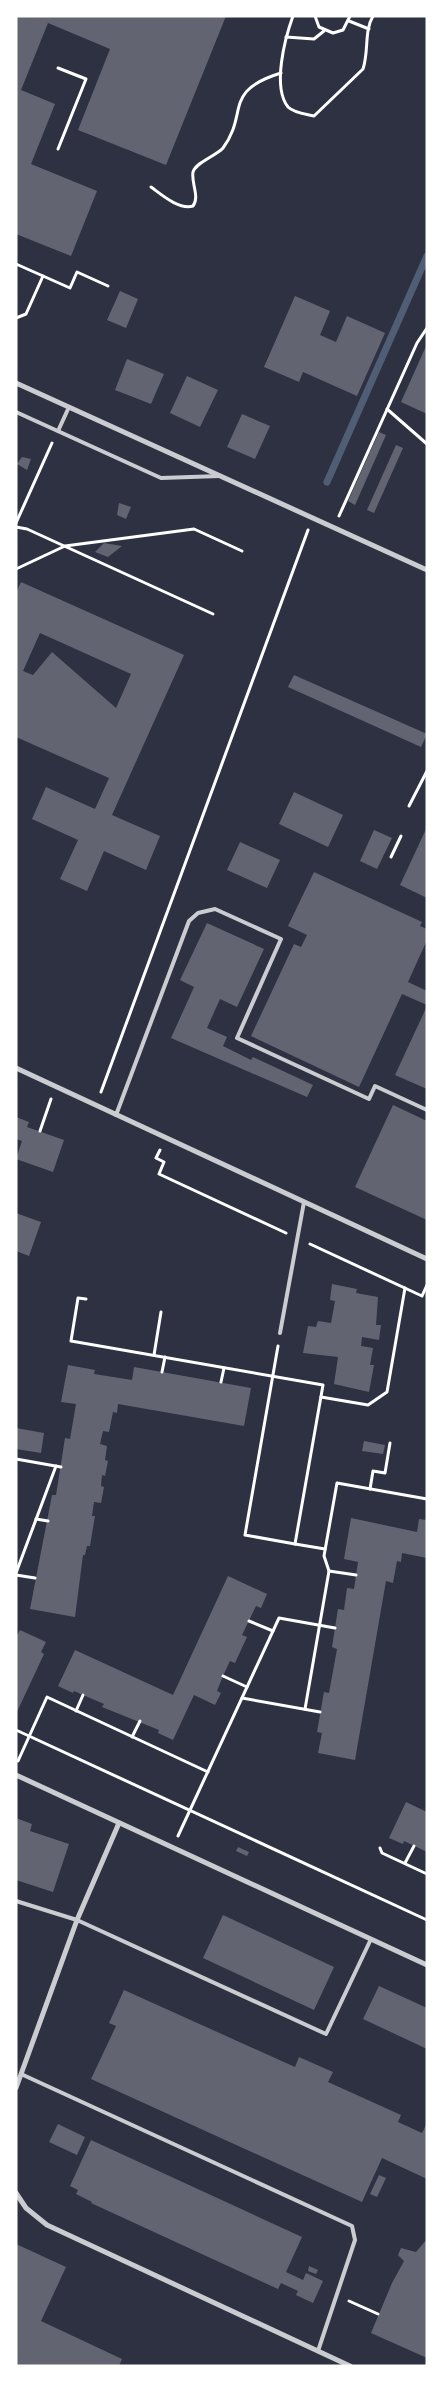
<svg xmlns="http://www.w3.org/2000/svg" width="443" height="2382" viewBox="0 0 443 2382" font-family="'Golos Text',sans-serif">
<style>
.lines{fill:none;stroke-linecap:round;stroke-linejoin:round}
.stream{stroke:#4f5d75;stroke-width:7}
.building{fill:#626471;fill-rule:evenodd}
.path{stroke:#fff;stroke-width:3}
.service{stroke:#caccd0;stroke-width:4}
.minor{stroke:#caccd0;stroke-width:5}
</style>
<rect width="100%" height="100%" fill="#2d3142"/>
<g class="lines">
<!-- stream -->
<polyline class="stream" points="327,482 427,256"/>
</g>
<!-- building -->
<g class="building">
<polygon points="16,16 226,16 166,165 78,130 110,49 48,23 21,90 55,104 31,164 97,191 71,256 16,234"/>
<polygon points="120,291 138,299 126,328 107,320"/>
<polygon points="295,296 330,311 320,335 336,342 347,316 385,333 357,396 303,372 299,382 264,367"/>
<polygon points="427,344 427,414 401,402"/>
<polygon points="127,359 164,374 151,404 115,390"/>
<polygon points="187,376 218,390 200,427 170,413"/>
<polygon points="242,414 270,426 255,459 227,447"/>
<polygon points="379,432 386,435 355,505 348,501"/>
<polygon points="396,445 403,448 374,513 367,510"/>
<polygon points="22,457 31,459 27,470 17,464"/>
<polygon points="119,503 131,507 126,519 117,515"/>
<polygon points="104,543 122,546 108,557 95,552"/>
<path d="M21,582l163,73 -72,160 48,21 -14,34 -42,-19 -17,40 -27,-12 18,-39 -46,-21 14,-32 49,22 14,-31 -93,-41v-144zM40,633l91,41 -15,34 -64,-56 -19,23 -10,-4z"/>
<polygon points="294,675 427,734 421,747 288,687"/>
<polygon points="294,792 343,815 328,847 279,824"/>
<polygon points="427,827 427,898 400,885"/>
<polygon points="374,830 392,838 377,869 360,861"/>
<polygon points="240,842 280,860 267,888 227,870"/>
<polygon points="314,872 422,922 420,926 427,929 427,940 408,982 427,991 427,1005 402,994 359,1087 251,1036 294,944 301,947 307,935 288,926"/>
<polygon points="207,923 264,949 237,1007 220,999 207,1028 227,1037 223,1046 251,1060 253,1057 313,1085 307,1097 171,1038 194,987 180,980"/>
<polygon points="427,1006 427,1089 395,1075"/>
<polygon points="393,1105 427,1121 427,1220 355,1187"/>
<polygon points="16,1117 29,1122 27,1127 64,1140 53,1172 16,1159 22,1141 16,1139"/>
<polygon points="16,1213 41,1222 29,1256 16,1251"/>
<polygon points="332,1284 357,1289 356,1293 378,1297 376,1325 381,1325 379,1340 362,1337 361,1346 373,1348 370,1365 374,1365 369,1392 334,1384 338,1357 303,1353 308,1326 316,1327 318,1321 331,1323 335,1301 330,1300"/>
<polygon points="68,1365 95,1370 94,1374 132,1380 134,1367 251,1388 244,1426 118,1404 117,1413 113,1412 109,1432 103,1431 100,1444 107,1446 105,1460 108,1461 105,1476 102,1475 101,1486 104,1487 101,1503 94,1502 92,1516 95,1516 90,1546 87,1546 85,1555 83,1555 75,1617 30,1609 52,1495 56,1495 65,1438 70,1439 76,1404 61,1402"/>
<polygon points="16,1428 44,1433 41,1453 16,1449"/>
<polygon points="364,1441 385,1445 383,1454 362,1451"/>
<polygon points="351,1518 417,1532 419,1519 427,1520 427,1558 402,1553 401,1562 397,1561 393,1583 386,1581 355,1760 318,1753 322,1733 317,1732 324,1692 329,1693 337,1649 332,1647 338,1609 344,1610 347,1588 354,1589 358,1562 344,1559"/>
<polygon points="228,1576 267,1594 261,1608 256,1606 242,1635 247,1637 235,1663 230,1661 223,1676 217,1691 221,1693 215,1705 194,1695 173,1740 158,1733 159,1730 102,1707 104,1704 83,1695 74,1691 73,1693 58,1686 75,1650 173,1695"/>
<polygon points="20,1630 46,1642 41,1652 44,1654 16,1714 16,1637"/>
<polygon points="406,1802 427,1812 427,1852 404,1841 403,1844 389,1838"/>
<polygon points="16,1818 32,1824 30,1831 69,1844 53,1892 16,1880"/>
<polygon points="238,1847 249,1852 247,1856 236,1851"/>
<polygon points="223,1915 334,1967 314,2010 203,1958"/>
<polygon points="379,1986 427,2008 427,2049 363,2019"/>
<polygon points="124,1990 295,2067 299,2057 333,2072 328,2082 401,2115 398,2122 422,2133 427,2123 427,2179 382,2158 362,2202 91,2079 116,2026 109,2023"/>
<polygon points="58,2124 85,2137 77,2155 49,2142"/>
<polygon points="91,2140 302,2237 286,2272 303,2280 306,2273 323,2281 313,2303 296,2295 298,2291 281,2283 278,2289 91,2203 92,2202 76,2194 78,2190 70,2186"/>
<polygon points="379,2175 386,2178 377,2197 370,2194"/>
<polygon points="427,2239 427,2358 371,2333 392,2283 404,2261 398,2255 401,2248 416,2252"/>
<polygon points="16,2244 66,2267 41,2321 122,2359 119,2366 16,2366"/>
<polygon points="309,2266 318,2270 316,2274 308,2271"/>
</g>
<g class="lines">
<!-- path -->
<g class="path">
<path d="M293,16c-8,22 -21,71 -5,91 6,6 18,7 26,9l49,-47c6,-18 1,-38 10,-53"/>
<polyline points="315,16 319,27 333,33 343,30 350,16"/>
<polyline points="349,21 369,29"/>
<polyline points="286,37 314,39 324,31"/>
<polyline points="58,149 86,79 58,68"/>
<path d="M151,187c11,8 28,23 42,19 7,-9 -2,-23 0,-34 3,-10 23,-16 30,-24 26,-35 -1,-57 58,-75"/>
<polyline points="16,264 70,288 77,272 108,286"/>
<polyline points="16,318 26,314 43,276"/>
<polyline points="387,409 427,444"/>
<polyline points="339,516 417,343 427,328"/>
<polyline points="16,523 52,443"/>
<polyline points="16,527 27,529 213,614"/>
<polyline points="16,569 65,546 194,529 242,551"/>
<polyline points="409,806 427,771"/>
<polyline points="391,857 401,836"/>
<polyline points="101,1092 308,530"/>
<polyline points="40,1131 51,1099"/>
<polyline points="160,1150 156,1158 164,1162 159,1174 286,1233"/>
<polyline points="310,1244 422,1296 427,1285"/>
<polyline points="86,1299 78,1298 71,1341 323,1385 295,1544 325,1549"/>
<polyline points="278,1346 245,1535 295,1544"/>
<polyline points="154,1355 161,1312"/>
<polyline points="162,1372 165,1357"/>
<polyline points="221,1382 224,1368"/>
<polyline points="321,1397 368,1405 387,1392 405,1288"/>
<polyline points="16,1459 61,1467"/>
<polyline points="370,1489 373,1471 385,1473 390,1443"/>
<polyline points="36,1519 48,1521"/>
<polyline points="329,1571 356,1575"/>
<polyline points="16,1573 56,1466"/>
<polyline points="16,1575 35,1578"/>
<polyline points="249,1621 273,1631"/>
<polyline points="223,1676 247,1687"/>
<polyline points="242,1698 320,1712"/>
<polyline points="305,1709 329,1571 324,1556 337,1483 427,1499"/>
<polyline points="76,1711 83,1695"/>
<polyline points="16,1730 427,1920"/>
<polyline points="132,1737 140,1721"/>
<polyline points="18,1761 47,1697 208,1772"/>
<polyline points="178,1836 279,1618 335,1628"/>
<polyline points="380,1848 382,1853 427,1874"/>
<polyline points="405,1863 414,1846"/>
<polyline points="349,2301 378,2314"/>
</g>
<!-- service -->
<g class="service">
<polyline points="16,412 161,478 220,476"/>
<polyline points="58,431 69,407"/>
<polyline points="116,1115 189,921 198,913 215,909 281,939 237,1038 369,1099 375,1086 427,1110"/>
<polyline points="280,1333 304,1202"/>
<polyline points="16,1901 77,1920 326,2034 371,1939"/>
<polyline points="21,2074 352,2226 355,2240 318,2351"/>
</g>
<!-- minor -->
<g class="minor">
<polyline points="16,383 427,570"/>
<polyline points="16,1068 427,1259"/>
<polyline points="16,1775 427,1965"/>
<polyline points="16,2088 77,1920 119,1823"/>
<polyline points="16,2193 26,2208 47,2225 350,2366"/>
</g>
</g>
<!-- border -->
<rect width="443" height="2382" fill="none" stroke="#ffffff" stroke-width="35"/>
</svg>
